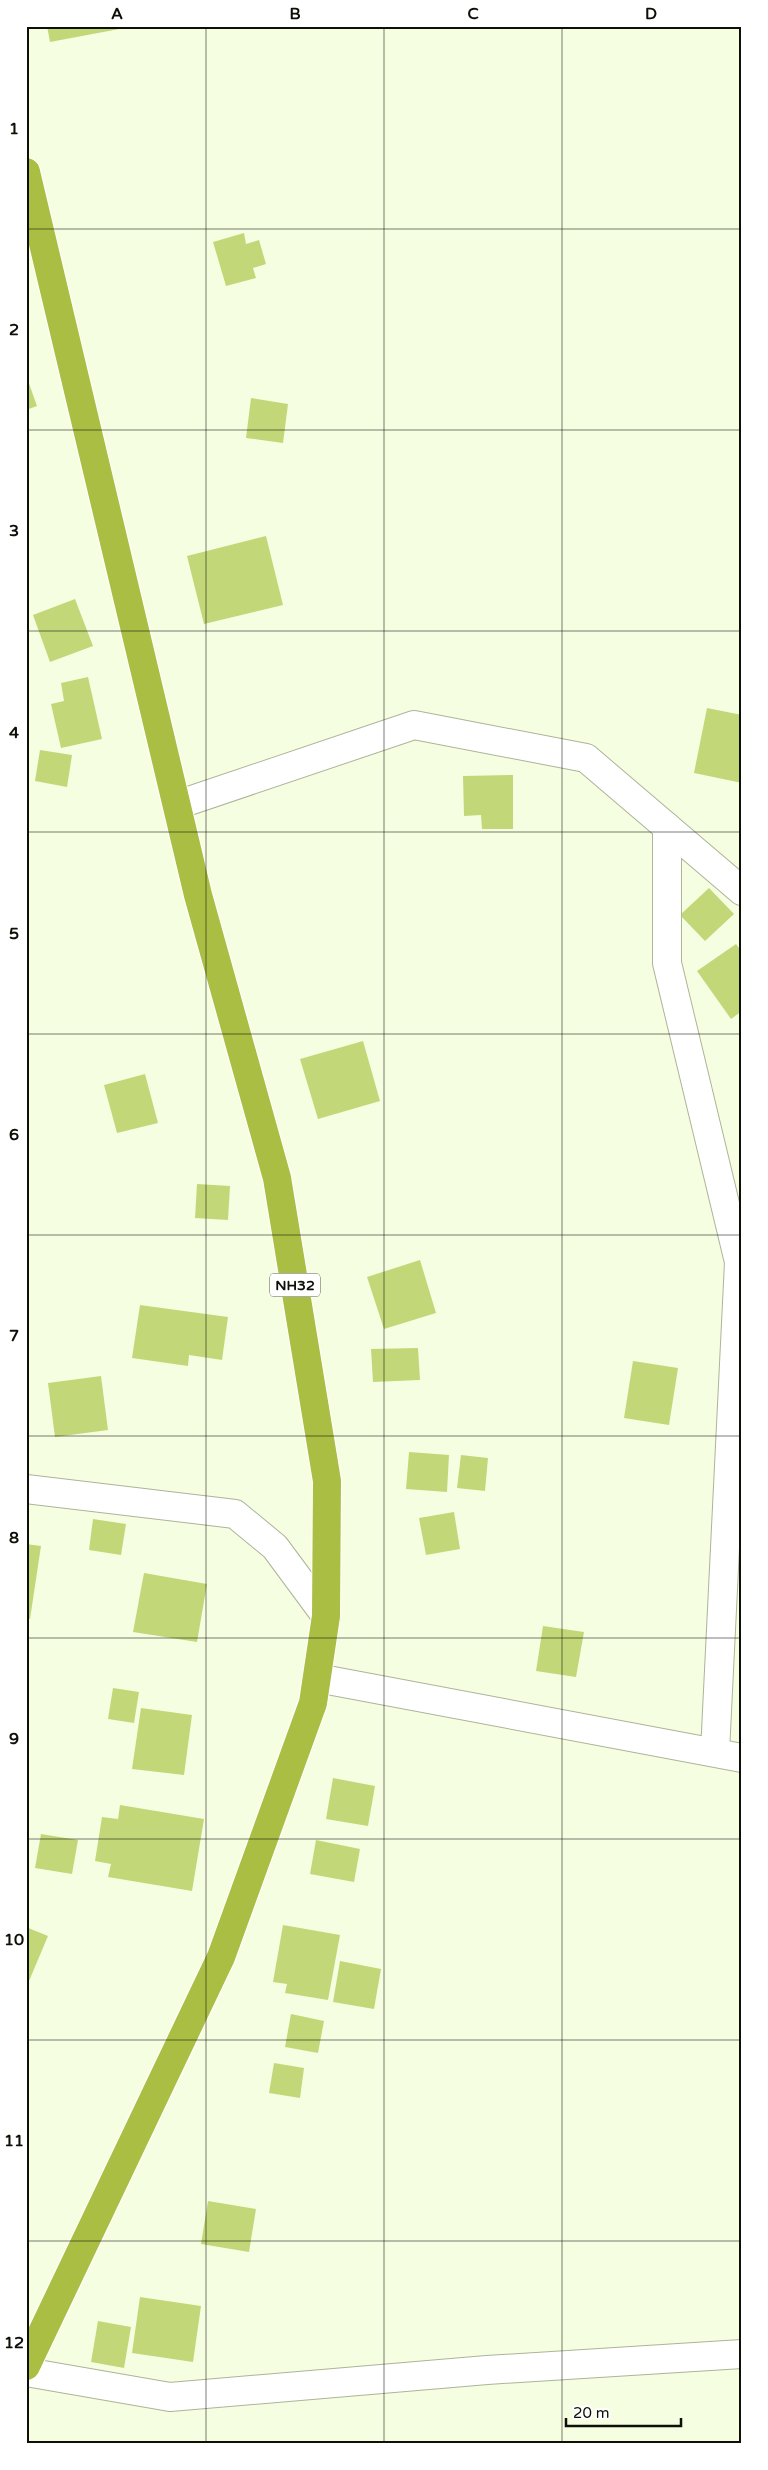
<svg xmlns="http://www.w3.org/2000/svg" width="768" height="2470" viewBox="0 0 768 2470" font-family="'Varela Round',sans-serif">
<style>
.building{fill:#c2d878}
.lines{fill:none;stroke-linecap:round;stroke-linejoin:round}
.minor-casing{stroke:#acb499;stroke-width:30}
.trunk-casing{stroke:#fff;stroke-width:30}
.minor{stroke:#fff;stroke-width:28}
.trunk{stroke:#aabe43;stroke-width:28}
.grid{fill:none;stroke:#0e1007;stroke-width:1;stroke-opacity:0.55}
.labels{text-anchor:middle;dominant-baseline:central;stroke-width:4;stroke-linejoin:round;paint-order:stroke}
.shield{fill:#fff;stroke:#565851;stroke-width:1}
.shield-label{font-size:14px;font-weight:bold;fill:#0e1007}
.neatline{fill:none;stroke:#0e1007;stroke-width:2}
.grid-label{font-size:16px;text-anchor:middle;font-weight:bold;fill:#0e1007}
</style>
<rect width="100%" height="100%" fill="#f6fee1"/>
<!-- building -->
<g class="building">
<polygon points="47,26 130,26 130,27 50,42"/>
<polygon points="244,233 246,244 259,240 266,264 253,268 256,278 226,286 213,242"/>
<polygon points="26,375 37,406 26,410"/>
<polygon points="251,398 288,404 283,443 246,438"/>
<polygon points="266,536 283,605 204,624 187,556"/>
<polygon points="75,599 93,646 50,662 33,615"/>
<polygon points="88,677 102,739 61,748 51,704 64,701 61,683"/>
<polygon points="707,708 742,715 742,783 694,773"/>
<polygon points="40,750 72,755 67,787 35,781"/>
<polygon points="513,775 513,829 482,829 481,815 464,816 463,776"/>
<polygon points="709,888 734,914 705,941 680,915"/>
<polygon points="736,944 742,952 742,1011 731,1019 697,971"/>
<polygon points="363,1041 380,1101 318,1119 300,1059"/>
<polygon points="145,1074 158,1123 117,1133 104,1085"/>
<polygon points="197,1184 230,1186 228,1220 195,1218"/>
<polygon points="420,1260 436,1313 384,1329 367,1277"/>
<polygon points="140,1305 228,1317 222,1360 189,1355 188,1366 132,1358"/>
<polygon points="418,1348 420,1380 373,1382 371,1349"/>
<polygon points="633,1361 678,1368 669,1425 624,1418"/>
<polygon points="101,1376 108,1430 55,1437 48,1383"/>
<polygon points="409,1452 449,1455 447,1492 406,1489"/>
<polygon points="461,1455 488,1458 485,1491 457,1488"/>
<polygon points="454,1512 460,1549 426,1555 419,1518"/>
<polygon points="93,1519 126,1524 121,1555 89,1550"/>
<polygon points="26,1544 41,1546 30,1619 26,1619"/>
<polygon points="144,1573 207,1584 197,1642 133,1632"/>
<polygon points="543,1626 584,1632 576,1677 536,1671"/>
<polygon points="113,1688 139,1692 134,1723 108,1719"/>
<polygon points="141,1708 192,1715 184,1775 132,1769"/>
<polygon points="333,1778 375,1786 368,1826 326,1819"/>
<polygon points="120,1805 204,1819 192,1891 108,1877 111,1864 95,1861 102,1817 118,1819"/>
<polygon points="41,1834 78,1840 72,1874 35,1868"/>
<polygon points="316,1840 360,1849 354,1882 310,1874"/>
<polygon points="283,1925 340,1935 328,2000 285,1993 287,1984 273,1982"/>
<polygon points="26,1927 48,1936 29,1981 26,1980"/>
<polygon points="340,1961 381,1969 374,2009 333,2002"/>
<polygon points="291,2014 324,2021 318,2053 285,2047"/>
<polygon points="274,2063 304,2068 300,2098 269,2093"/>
<polygon points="208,2201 256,2209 249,2252 201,2244"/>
<polygon points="140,2297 201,2306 193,2362 132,2353"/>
<polygon points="98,2321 131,2327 124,2368 91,2362"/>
</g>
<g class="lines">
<!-- minor casing -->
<g class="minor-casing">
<g id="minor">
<polyline points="177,805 414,725 586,758 742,891"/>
<polyline points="667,827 667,963 739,1262 715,1752"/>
<polyline points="26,1489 235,1514 275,1547 326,1616"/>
<polyline points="317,1678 742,1758"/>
<polyline points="26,2372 170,2397 487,2370 742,2354"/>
</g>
</g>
<!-- trunk casing -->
<g class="trunk-casing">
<polyline id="trunk" points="26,172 198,895 277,1178 327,1481 326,1616 313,1703 221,1957 26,2366"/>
</g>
<!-- minor -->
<use href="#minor" class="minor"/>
<!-- trunk -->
<use href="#trunk" class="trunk"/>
</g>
<!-- grid -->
<path class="grid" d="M206,26v2418M384,26v2418M562,26v2418M26,229h716M26,430h716M26,631h716M26,832h716M26,1034h716M26,1235h716M26,1436h716M26,1638h716M26,1839h716M26,2040h716M26,2241h716"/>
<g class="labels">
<!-- shield labels -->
<rect class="shield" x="270" y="1273.5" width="50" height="23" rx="4"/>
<g class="shield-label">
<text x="295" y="1285">NH32</text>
</g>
</g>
<!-- border -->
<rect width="768" height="2470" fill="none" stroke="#ffffff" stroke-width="55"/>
<!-- scale -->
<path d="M566 2418v8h115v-8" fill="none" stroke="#0e1007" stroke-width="2.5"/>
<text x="573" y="2418" font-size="15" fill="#0e1007" stroke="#ffffff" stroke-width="4" paint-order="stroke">20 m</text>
<rect x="28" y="28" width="712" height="2414" class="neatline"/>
<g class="grid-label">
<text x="117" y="19">A</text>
<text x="295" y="19">B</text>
<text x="473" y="19">C</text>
<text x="651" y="19">D</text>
<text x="14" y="134">1</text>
<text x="14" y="335">2</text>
<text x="14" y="536">3</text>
<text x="14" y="738">4</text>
<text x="14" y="939">5</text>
<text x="14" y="1140">6</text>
<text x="14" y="1341">7</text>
<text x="14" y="1543">8</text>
<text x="14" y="1744">9</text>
<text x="14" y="1945">10</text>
<text x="14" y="2146">11</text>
<text x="14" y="2348">12</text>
</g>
</svg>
